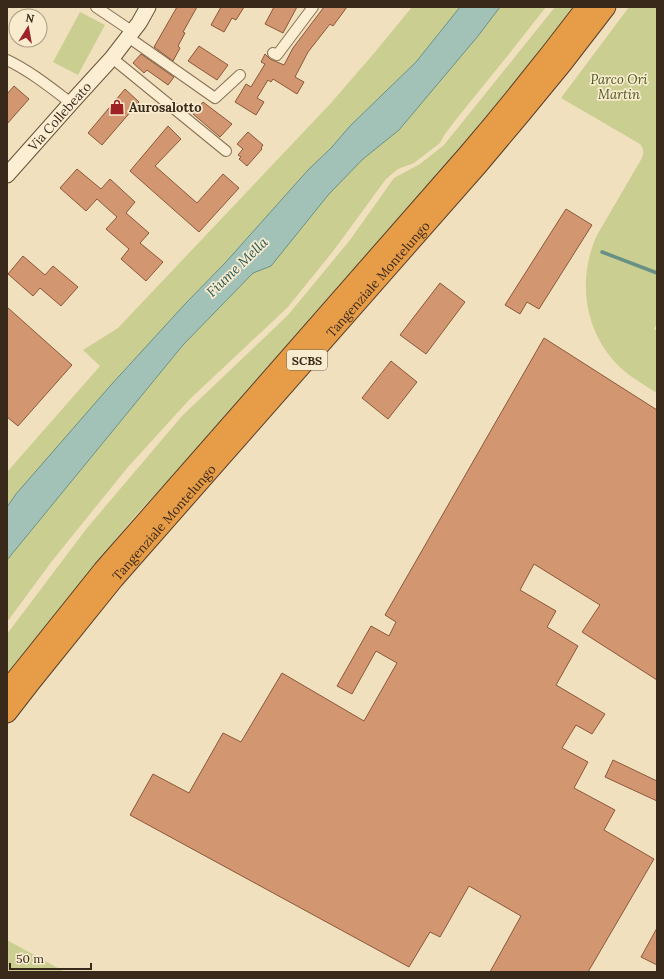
<svg xmlns="http://www.w3.org/2000/svg" width="664" height="979" viewBox="0 0 664 979" font-family="Lora,serif">
<style>
.green{fill:#cacf91}
.water{fill:#a2c2b8;stroke:#689085}
.lines{fill:none;stroke-linecap:round;stroke-linejoin:round}
.stream{stroke:#689085;stroke-width:3.5}
.building{fill:#d29771;stroke:#8b583a}
.street-casing{stroke:#8a7055;stroke-width:12}
.secondary-casing{stroke:#6c5139;stroke-width:17}
.highway-casing{stroke:#573e2a;stroke-width:21}
.street{stroke:#fbeed2;stroke-width:10}
.secondary{stroke:#fbeed2;stroke-width:15}
.highway{stroke:#e79d47;stroke-width:19}
.labels{text-anchor:middle;dominant-baseline:central;stroke-width:3.5;stroke-linejoin:round;paint-order:stroke}
.shield{fill:#f8ebce;stroke:#726351;stroke-width:1}
.shield-label{font-size:12px;font-weight:bold;fill:#39291b}
.park-label{font-size:13px;font-style:italic;fill:#4a5620;stroke:#f8ebce}
.poi-label{font-size:13px;font-weight:bold;fill:#39291b;stroke:#f8ebce;text-anchor:start}
.street-label{font-size:13px;fill:#39291b;stroke:#f8ebce}
.water-label{font-size:14px;font-style:italic;fill:#295955;stroke:#f8ebce}
</style>
<rect width="100%" height="100%" fill="#f1e0be"/>
<!-- green -->
<g class="green">
<polygon points="412,7 460,7 416,62 350,126 331,148 308,170 225,263 185,304 110,386 7,507 7,472 100,366 83,350 118,328 331,103 375,52"/>
<polygon points="500,7 546,7 509,54 458,117 445,134 440,143 414,163 398,169 386,179 334,250 288,307 190,399 128,467 52,561 7,622 7,560 183,345 253,273 271,265 329,194 363,159 399,130 478,36"/>
<polygon points="555,7 574,7 496,109 420,197 348,275 185,462 135,516 66,600 7,673 7,634 87,528 182,416 288,315 350,240 394,178 420,164 444,145"/>
<path d="M629,7h28v317l-3,5 3,2v62c-16,-10 -32,-19 -44,-33 -30,-35 -35,-83 -16,-125l45,-77c2,-5 2,-9 -2,-14l-79,-46z"/>
<polygon points="80,12 105,25 78,75 53,62"/>
<polygon points="7,940 65,972 7,972"/>
</g>
<!-- water -->
<polygon class="water" points="460,7 500,7 478,36 399,130 363,159 329,194 271,266 253,273 183,345 7,560 7,507 16,494 110,386 185,304 225,263 308,170 331,148 350,126 416,62"/>
<g class="lines">
<!-- stream -->
<polyline class="stream" points="602,252 657,273"/>
</g>
<!-- building -->
<g class="building">
<polygon points="177,7 197,7 183,32 185,33 178,46 180,48 173,61 154,47"/>
<polygon points="221,7 244,7 236,20 232,18 224,32 211,25"/>
<polygon points="274,7 297,7 283,33 265,24"/>
<polygon points="324,7 347,7 333,26 330,24 308,52 295,77 304,82 297,94 273,79 271,82 268,80 257,98 264,102 256,115 235,102 246,84 251,87 265,64 261,62 265,54 270,59 284,65 293,48"/>
<polygon points="199,46 228,65 217,80 188,61"/>
<polygon points="141,54 174,77 168,85 147,70 144,73 133,63"/>
<polygon points="14,86 29,99 7,124 7,94"/>
<polygon points="125,89 139,102 102,145 88,133"/>
<polygon points="203,102 232,124 220,137 193,114"/>
<polygon points="168,126 181,139 155,166 197,203 223,174 239,188 199,232 130,171"/>
<polygon points="248,132 263,145 261,148 262,149 247,166 239,159 241,157 238,155 243,149 237,144"/>
<polygon points="77,169 101,189 110,179 135,202 126,213 149,233 140,243 163,262 146,281 121,259 129,249 106,229 117,217 97,199 86,211 60,188"/>
<polygon points="566,209 592,225 539,309 527,302 520,314 505,305"/>
<polygon points="23,256 45,275 53,266 78,287 61,306 40,288 33,296 8,274"/>
<polygon points="440,283 465,302 426,354 400,335"/>
<polygon points="7,307 72,365 18,426 7,417"/>
<polygon points="544,338 657,410 657,680 582,632 600,605 534,564 520,590 556,611 547,627 578,646 556,685 605,714 592,734 576,725 562,748 588,762 574,788 615,810 604,830 654,859 588,972 490,972 521,916 469,886 440,937 430,932 409,967 130,815 153,774 189,793 223,733 241,742 282,673 364,721 397,663 376,651 352,694 337,686 371,626 389,636 396,622 385,615"/>
<polygon points="391,361 417,382 388,419 362,398"/>
<polygon points="613,760 657,781 657,801 605,777"/>
<polygon points="657,928 657,965 641,957"/>
</g>
<g class="lines">
<!-- street casing -->
<g class="street-casing">
<g id="street">
<polyline points="96,7 133,32"/>
<polyline points="128,37 215,98 240,75"/>
<polyline points="273,53 277,55 313,7"/>
<polyline points="112,58 226,151"/>
<path d="M7,60c23,11 43,27 64,43"/>
</g>
</g>
<!-- secondary casing -->
<g class="secondary-casing">
<g id="secondary">
<path id="s1" d="M7,175l64,-72 41,-45 27,-35 9,-16"/>
</g>
</g>
<!-- highway casing -->
<g class="highway-casing">
<g id="highway">
<path d="M7,690l96,-120 364,-415c41,-48 81,-98 119,-148"/>
<path id="s2" d="M7,713l24,-31 83,-103 365,-415 42,-50 41,-50 44,-57"/>
</g>
</g>
<!-- street -->
<use href="#street" class="street"/>
<!-- secondary -->
<use href="#secondary" class="secondary"/>
<!-- highway -->
<use href="#highway" class="highway"/>
</g>
<!-- icons -->
<defs>
<g id="shop-bare" transform="scale(1.2)"><path d="M-5-2.5h2.3a2.7 3.5 0 0 1 5.4 0H5L5.5 6h-11ZM-1.5-2.5h3a1.5 2.3 0 0 0-3 0Z" fill="#9e2126" stroke="#f8ebce" stroke-width="2.5" paint-order="stroke"/></g>
</defs>
<g fill-rule="evenodd">
<use href="#shop-bare" x="117" y="107"/>
</g>
<g class="labels">
<!-- shield labels -->
<rect class="shield" x="287" y="350" width="40" height="20" rx="3"/>
<g class="shield-label">
<text x="307" y="360">SCBS</text>
</g>
<!-- park labels -->
<g class="park-label">
<text x="619" y="79">Parco Ori<tspan x="619" dy="15">Martin</tspan></text>
</g>
<!-- poi labels -->
<g class="poi-label">
<text x="129" y="107">Aurosalotto</text>
</g>
<!-- street labels -->
<g class="street-label">
<text stroke="none"><textPath href="#s1" startOffset="79">Via Collebeato</textPath></text>
<text stroke="none"><textPath href="#s2" startOffset="571">Tangenziale Montelungo</textPath></text>
<text stroke="none"><textPath href="#s2" startOffset="247">Tangenziale Montelungo</textPath></text>
</g>
<!-- water labels -->
<g class="water-label">
<text transform="translate(237 267) rotate(-44)">Fiume Mella</text>
</g>
</g>
<!-- border -->
<rect width="664" height="979" fill="none" stroke="#39291b" stroke-width="16"/>
<!-- north arrow -->
<g transform="translate(28 28) rotate(11)"><circle r="19" fill="#f8ebce" stroke="#ac9d86"/>
<path d="M0-3L7 15L0 10L-7 15Z" fill="#9e2126"/>
<text y="-6" font-size="11" font-weight="bold" text-anchor="middle" fill="#39291b">N</text>
</g>
<!-- scale -->
<path d="M10 963v6h81v-6" fill="none" stroke="#39291b" stroke-width="2"/>
<text x="16" y="963" font-size="12" fill="#39291b" stroke="#f8ebce" stroke-width="3" paint-order="stroke">50 m</text>
</svg>
